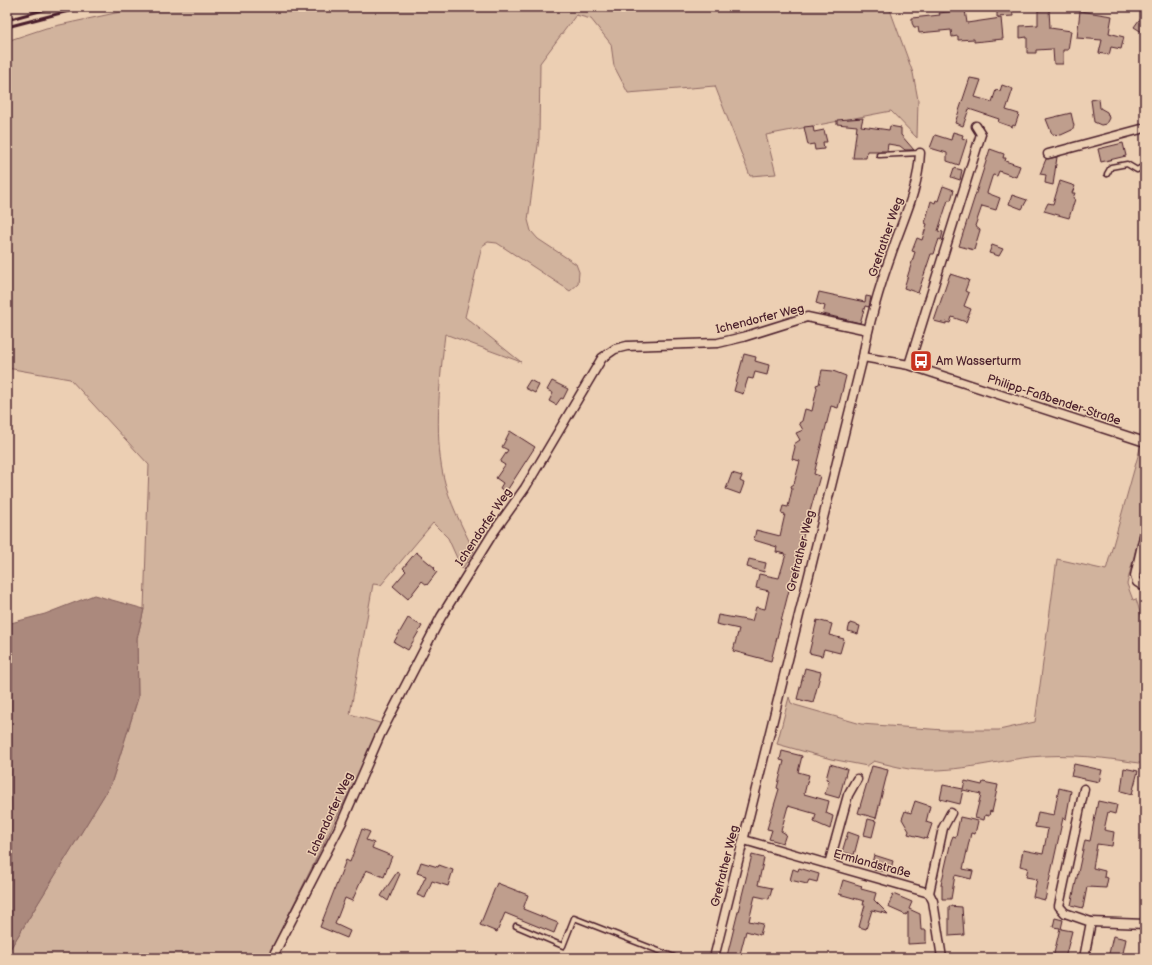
<svg xmlns="http://www.w3.org/2000/svg" width="1152" height="965" viewBox="0 0 1152 965" font-family="'Balsamiq Sans',sans-serif">
<style>
.green{fill:#d1b39d;stroke:#8e6964}
.water{fill:#ab897d;stroke:#845f5c}
.building{fill:#bf9e8d;stroke:#4a1f2b}
.lines{fill:none;stroke-linecap:round;stroke-linejoin:round}
.service-casing{stroke:#4a1f2b;stroke-width:7}
.minor-casing{stroke:#4a1f2b;stroke-width:11}
.service{stroke:#eccfb3;stroke-width:4}
.minor{stroke:#eccfb3;stroke-width:8}
.rail{stroke:#4a1f2b;stroke-width:3}
.labels{text-anchor:middle;dominant-baseline:central;stroke-width:3;stroke-linejoin:round;paint-order:stroke}
.street-label{font-size:12px;fill:#4a1f2b;stroke:#eccfb3}
.poi-label{font-size:12px;fill:#4a1f2b;stroke:#eccfb3;text-anchor:start}
</style>
<rect width="100%" height="100%" fill="#eccfb3"/>
<filter id="ink" filterUnits="userSpaceOnUse"><feTurbulence type="fractalNoise" baseFrequency=".025" numOctaves="2"/><feDisplacementMap in="SourceGraphic" scale="8" xChannelSelector="R" yChannelSelector="G"/><feConvolveMatrix kernelMatrix="1 2 1 2 8 2 1 2 1" color-interpolation-filters="sRGB"/></filter>
<g filter="url(#ink)">
<!-- green -->
<g class="green">
<path d="M143,7h746l24,66 5,27 -1,38 -26,-27 -125,24 10,39 -26,2 -35,-90 -87,7 -14,-27 -3,-22 -20,-25 -15,-4 -36,48 -1,75 -11,82 3,11 7,8 38,25 3,8 -1,12 -8,7 -73,-48 -9,-1 -6,4 -17,71 56,45 -76,-28c-5,43 -11,99 -2,141 6,27 19,51 31,76l-12,18 -14,-31 -15,-15 -52,62 -8,-1 -23,130 33,10 -115,232 -2,2h-259v-4l104,-170 27,-86 -1,-59 7,-30 5,-144 -79,-86 -63,-11v-327l39,-13z"/>
<path d="M1143,438l2,1v73l-18,72 6,16 3,-1 9,29v136c-38,-6 -76,-11 -115,-7 -39,5 -81,17 -121,12 -12,-2 -24,-5 -35,-8l-7,5 -36,-7 -54,-15 12,-47 2,6 4,2 66,19 83,6h55l36,-8 22,-163 49,11z"/>
</g>
<!-- water -->
<polygon class="water" points="94,595 144,609 137,639 138,698 111,784 7,954 7,624 45,614"/>
<!-- building -->
<g class="building">
<polygon points="997,7 1012,7 1013,16 997,17"/>
<polygon points="1049,9 1050,28 1071,31 1068,50 1063,50 1063,64 1054,64 1053,49 1036,50 1036,53 1027,53 1027,37 1020,38 1020,26 1038,25 1038,10"/>
<polygon points="965,10 967,23 1001,18 1003,39 974,42 974,39 958,40 958,36 952,37 951,30 919,33 918,27 914,27 912,23 912,18 940,15 939,13"/>
<polygon points="1080,11 1112,16 1109,33 1124,37 1121,49 1111,47 1109,55 1099,53 1102,40 1077,38"/>
<polygon points="1139,20 1145,20 1145,34 1134,27"/>
<polygon points="970,78 981,80 975,97 992,102 996,90 1000,91 1002,85 1013,89 1006,110 1019,114 1015,126 1013,125 1012,127 998,122 999,119 969,109 963,126 955,123"/>
<polygon points="1099,98 1100,108 1107,112 1109,118 1106,124 1101,125 1094,122 1091,100"/>
<polygon points="1071,113 1074,126 1072,130 1061,135 1052,134 1046,119"/>
<polygon points="863,118 861,126 889,130 890,126 901,128 901,135 914,150 905,150 900,146 888,144 887,151 867,151 866,158 853,158 857,126 837,124 837,120"/>
<polygon points="813,126 814,132 824,130 827,142 823,142 824,149 815,150 814,144 808,145 804,127"/>
<polygon points="953,132 963,135 962,138 967,140 959,165 947,161 947,153 930,148 935,135 951,140"/>
<polygon points="1123,143 1126,156 1101,162 1098,149"/>
<polygon points="990,149 1004,154 1003,158 1006,158 1005,161 1020,166 1016,177 999,171 997,176 993,175 992,177 987,193 1000,198 996,210 982,206 975,226 980,230 974,250 959,246"/>
<polygon points="1057,157 1053,185 1045,183 1046,175 1040,174 1046,159"/>
<polygon points="954,168 962,170 960,180 951,177"/>
<polygon points="1060,181 1075,186 1072,193 1075,193 1073,198 1075,199 1069,218 1044,211 1048,203 1053,204"/>
<polygon points="943,186 954,190 951,200 948,200 938,231 943,232 941,240 939,239 934,254 931,254 918,293 904,288 915,252 912,251 917,238 922,240 927,224 925,223 931,201 935,203 936,200 938,201"/>
<polygon points="1012,195 1027,200 1022,209 1009,204"/>
<polygon points="992,245 1003,249 999,256 989,253"/>
<polygon points="950,274 969,280 965,291 969,293 964,306 971,309 966,322 952,317 950,323 946,322 946,324 934,321"/>
<polygon points="819,292 865,302 866,296 871,297 869,307 865,306 860,323 823,314 825,306 816,303"/>
<polygon points="744,354 756,357 755,361 769,365 767,375 755,372 753,379 748,378 743,394 734,391"/>
<polygon points="822,370 833,371 846,376 838,408 831,406 814,474 820,476 800,547 771,661 733,651 739,629 716,624 718,615 752,621 756,607 765,609 769,591 756,588 759,574 779,578 786,554 776,552 777,547 754,540 756,530 780,536 785,514 781,513 783,506 788,507 792,489 791,486 794,484 800,461 792,459 795,447 794,444 800,440 796,433 803,430 799,423 802,421 805,409 812,411 817,388 816,385 819,384"/>
<polygon points="530,380 539,385 535,393 525,388"/>
<polygon points="552,381 568,389 563,399 561,398 556,405 549,401 553,393 547,390"/>
<polygon points="510,431 535,447 506,492 500,488 503,483 496,478 505,465 500,462 508,450 502,447"/>
<polygon points="732,473 742,476 740,481 744,483 740,494 726,489"/>
<polygon points="416,552 435,568 434,569 437,572 427,585 422,581 408,599 393,586 406,571 403,568"/>
<polygon points="749,559 766,563 764,572 747,567"/>
<polygon points="408,618 422,626 408,650 394,642"/>
<polygon points="817,620 832,624 829,635 844,639 840,653 824,649 822,656 809,653"/>
<polygon points="850,623 860,626 858,634 848,631"/>
<polygon points="805,668 821,672 813,703 797,699"/>
<polygon points="782,751 802,756 798,772 809,775 804,794 829,801 826,813 833,816 830,829 814,822 816,814 788,806 781,831 786,834 783,843 769,839 772,830 767,829 779,789 777,788 784,761 780,760"/>
<polygon points="830,764 847,769 839,798 825,794 829,780 826,779"/>
<polygon points="1074,764 1102,770 1099,782 1071,776"/>
<polygon points="872,766 888,770 876,818 858,813"/>
<polygon points="1124,768 1138,771 1132,794 1121,791"/>
<polygon points="965,781 982,785 983,782 998,785 992,812 990,811 989,816 985,815 984,820 975,818 981,794 963,790 960,804 940,799 943,785 963,789"/>
<polygon points="1059,788 1071,791 1066,819 1063,818 1045,900 1033,897 1037,879 1026,877 1028,868 1020,866 1023,850 1043,854 1048,829 1035,827 1038,812 1054,815"/>
<polygon points="915,801 930,806 926,822 932,824 927,839 908,834 909,831 902,819 905,811 911,813"/>
<polygon points="1098,801 1117,805 1115,814 1108,812 1104,830 1114,832 1112,846 1097,844 1093,868 1105,871 1104,877 1108,878 1106,888 1087,887 1083,908 1071,905 1085,840 1090,841"/>
<polygon points="960,817 978,821 975,834 971,833 963,869 973,871 971,879 955,875 951,899 942,899 942,885 941,885 951,841 953,836 956,837"/>
<polygon points="868,819 876,821 872,837 864,835"/>
<polygon points="362,829 370,832 366,840 374,843 372,848 392,856 384,877 366,870 352,901 345,898 335,924 350,931 347,938 320,927 346,860 350,862"/>
<polygon points="848,832 859,836 854,855 842,852"/>
<polygon points="752,855 764,858 758,885 772,888 769,899 755,896 752,908 749,921 763,924 760,935 746,931 739,958 734,958 727,956"/>
<polygon points="874,855 893,861 890,872 874,870 876,864 872,863"/>
<polygon points="421,862 438,867 439,865 453,870 448,886 432,881 425,898 417,895 426,876 417,873"/>
<polygon points="799,868 819,874 817,882 809,880 807,884 790,880 793,869 798,871"/>
<polygon points="397,872 400,874 388,901 381,896"/>
<polygon points="843,880 862,886 861,889 876,893 874,900 888,914 872,910 866,929 859,927 865,905 863,905 864,901 839,894"/>
<polygon points="497,883 528,895 523,909 558,923 554,933 505,913 497,932 480,925"/>
<polygon points="893,894 912,902 909,909 920,914 921,930 926,930 926,943 908,944 908,912 906,915 888,907"/>
<polygon points="949,906 962,907 964,935 949,936"/>
<polygon points="1055,918 1063,920 1061,929 1072,931 1065,958 1053,958 1060,928 1053,927"/>
<polygon points="1113,936 1126,939 1122,958 1108,958"/>
</g>
<g class="lines">
<!-- service casing -->
<g class="service-casing">
<g id="service">
<polyline points="879,155 920,153"/>
<polyline points="1107,174 1111,167 1127,164 1137,170 1145,165"/>
<polyline points="516,926 563,946 574,918 677,958"/>
</g>
</g>
<!-- minor casing -->
<g class="minor-casing">
<g id="minor">
<polyline points="1048,154 1145,128"/>
<polyline points="863,357 909,365 1145,442"/>
<polyline points="909,365 981,134 976,126"/>
<polyline points="1145,532 1135,576 1137,582 1145,587"/>
<polyline points="744,840 929,893 933,901 942,958"/>
<polyline points="829,864 848,795 857,779"/>
<polyline points="929,893 943,828 951,813"/>
<polyline points="1091,922 1145,924"/>
<polyline points="272,958 342,822 380,735 441,617 493,533 525,488 602,358 615,349 627,346 718,343 743,337 807,317 868,330"/>
<path d="M714,958l149,-601c6,-37 18,-75 31,-111 12,-34 24,-57 26,-93"/>
<polyline points="1084,958 1091,922 1065,913 1059,906 1084,789"/>
</g>
</g>
<!-- service -->
<use href="#service" class="service"/>
<!-- minor -->
<use href="#minor" class="minor"/>
<!-- rail -->
<g class="rail">
<polyline points="7,20 54,7"/>
<polyline points="7,27 84,7"/>
</g>
</g>
</g>
<!-- icons -->
<defs>
<g id="bus-square" transform="scale(1.15)"><rect x="-9" y="-9" width="18" height="18" rx="4" fill="#c8321e" stroke="#eccfb3"/><path d="M-5-6H5V4H4V6H2V4H-2V6H-4V4H-5ZM-3.5-4V0h7V-4ZM-3.5 1.2v1.5H-2V1.2ZM2 1.2v1.5H3.5V1.2Z" fill="#fff"/></g>
</defs>
<g fill-rule="evenodd">
<use href="#bus-square" x="921" y="361"/>
</g>
<g class="labels">
<!-- street labels -->
<g class="street-label">
<text transform="translate(886 237) rotate(-71)">Grefrather Weg</text>
<text transform="translate(760 319) rotate(-14)">Ichendorfer Weg</text>
<text transform="translate(1054 400) rotate(18)">Philipp-Faßbender-Straße</text>
<text transform="translate(484 527) rotate(-56)">Ichendorfer Weg</text>
<text transform="translate(801 551) rotate(-76)">Grefrather Weg</text>
<text transform="translate(331 814) rotate(-65)">Ichendorfer Weg</text>
<text transform="translate(872 864) rotate(15)">Ermlandstraße</text>
<text transform="translate(725 866) rotate(-76)">Grefrather Weg</text>
</g>
<!-- poi labels -->
<g class="poi-label">
<text x="936" y="361">Am Wasserturm</text>
</g>
</g>
<!-- margin -->
<rect width="1152" height="965" fill="none" stroke="#eccfb3" stroke-width="24"/>
<rect x="12" y="12" width="1128" height="941" fill="none" stroke="#4a1f2b" stroke-width="1.5" filter="url(#ink)"/>
</svg>
